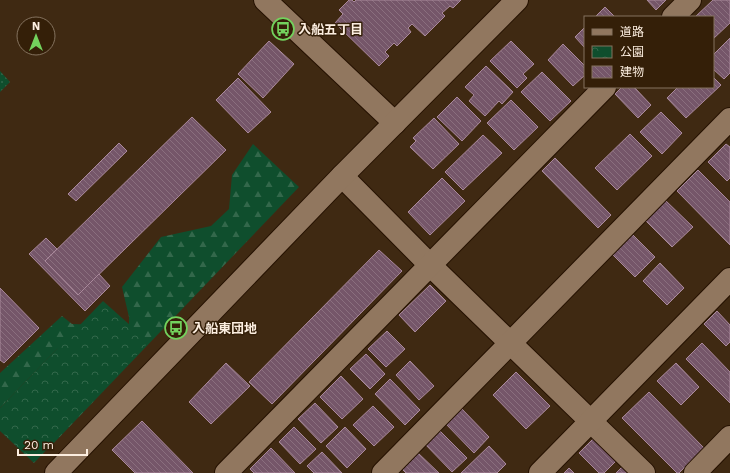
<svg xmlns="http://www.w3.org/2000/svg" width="730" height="473" viewBox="0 0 730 473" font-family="'Work Sans','Noto Sans JP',sans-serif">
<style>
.forest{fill:url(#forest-firs)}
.park{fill:url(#park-crowns)}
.garden{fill:url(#garden-dots)}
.building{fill:url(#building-back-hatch);stroke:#aa899c}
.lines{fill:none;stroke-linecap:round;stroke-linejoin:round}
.minor-casing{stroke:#251100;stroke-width:24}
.tertiary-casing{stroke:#251100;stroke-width:24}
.minor{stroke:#91775f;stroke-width:22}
.tertiary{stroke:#91775f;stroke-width:22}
.labels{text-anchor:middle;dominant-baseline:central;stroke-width:3;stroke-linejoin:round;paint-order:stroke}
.poi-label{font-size:13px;font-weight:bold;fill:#fceee0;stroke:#341f08;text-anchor:start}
</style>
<defs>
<pattern id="forest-firs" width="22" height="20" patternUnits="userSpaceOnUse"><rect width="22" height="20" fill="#0f4e2d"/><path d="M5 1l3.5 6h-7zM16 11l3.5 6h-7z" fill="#33684b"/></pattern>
<pattern id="park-crowns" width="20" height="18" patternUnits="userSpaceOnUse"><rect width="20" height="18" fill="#0f4e2d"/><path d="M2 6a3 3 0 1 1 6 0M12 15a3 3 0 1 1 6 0" fill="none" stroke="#33684b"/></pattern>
<pattern id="garden-dots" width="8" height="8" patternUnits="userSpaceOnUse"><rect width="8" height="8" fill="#0f4e2d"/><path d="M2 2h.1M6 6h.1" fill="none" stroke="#33684b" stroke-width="1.8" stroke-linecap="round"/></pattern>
<pattern id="building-back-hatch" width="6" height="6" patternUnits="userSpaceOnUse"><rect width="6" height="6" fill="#755669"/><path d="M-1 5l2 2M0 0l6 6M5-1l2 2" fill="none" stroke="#8a6f7e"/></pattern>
</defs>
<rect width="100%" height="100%" fill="#3f2912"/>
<!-- forest -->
<g class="forest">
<polygon points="253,144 299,187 51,446 44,439 129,348 129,317 122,287 161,237 211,226 229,209 232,175"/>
<polygon points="62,316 72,324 102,325 57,349 0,408 0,373"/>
</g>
<!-- park -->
<polygon class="park" points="103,301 149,342 34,463 0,431 0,408"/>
<!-- garden -->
<polygon class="garden" points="0,71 10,82 0,92"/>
<!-- building -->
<g class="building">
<polygon points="349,0 352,0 354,2 356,0 461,0 453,8 450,6 442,13 445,16 425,36 412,24 408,28 411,32 397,46 394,43 385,52 389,56 379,66 335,23 343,14 339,10"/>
<polygon points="647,0 666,0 656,10"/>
<polygon points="713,0 730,0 730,23 713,39 713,17 695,17"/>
<polygon points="605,7 615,17 595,17"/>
<polygon points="585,27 585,48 575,37"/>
<polygon points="730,38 730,73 724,79 713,69 713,55"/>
<polygon points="269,41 294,64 263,98 238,74"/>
<polygon points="511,41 534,64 523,74 527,78 517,88 490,61"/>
<polygon points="563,44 585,66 585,75 573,86 548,60"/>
<polygon points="486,66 513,92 502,104 499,101 485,116 469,101 474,95 465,87"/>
<polygon points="542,72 571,101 550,121 521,92"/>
<polygon points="713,77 721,85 686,118 667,98 678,87 713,87"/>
<polygon points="238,78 271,112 248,133 216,100"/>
<polygon points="622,87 634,87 651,105 638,118 615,94"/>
<polygon points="457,97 481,121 462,141 437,117"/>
<polygon points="511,100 538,127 514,150 487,123"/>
<polygon points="661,112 682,133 662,154 640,132"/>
<polygon points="192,117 226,150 78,295 45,261"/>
<polygon points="434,118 459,144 433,169 410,147 416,141 413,138"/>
<polygon points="630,134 652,156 617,190 595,168"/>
<polygon points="483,135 502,153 463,190 445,172"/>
<polygon points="119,143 127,151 76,201 68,194"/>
<polygon points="726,144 730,147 730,178 727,181 708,162"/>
<polygon points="555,158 611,215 598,228 542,171"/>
<polygon points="698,170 730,202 730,245 677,191"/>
<polygon points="442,178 465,201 430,235 408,212"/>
<polygon points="664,199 693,227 672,247 644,219"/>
<polygon points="632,234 655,257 635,277 612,254"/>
<polygon points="46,238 57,249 45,261 78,295 99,274 110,286 85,311 29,254"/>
<polygon points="379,250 402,271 272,404 249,382"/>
<polygon points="660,263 684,288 667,305 643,281"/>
<polygon points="430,285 446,301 415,332 399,315"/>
<polygon points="0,288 39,328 4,363 0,360"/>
<polygon points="717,311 730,325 730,342 726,346 704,324"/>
<polygon points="387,331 405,349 386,367 368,349"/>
<polygon points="702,343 730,372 730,403 686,359"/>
<polygon points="366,354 385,374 370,389 350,369"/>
<polygon points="410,361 434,386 419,400 396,375"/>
<polygon points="226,363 250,386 211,424 189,402"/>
<polygon points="676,363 699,387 681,405 657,381"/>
<polygon points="516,372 550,406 526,429 493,395"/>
<polygon points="341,376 363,399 342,419 320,397"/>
<polygon points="390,379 420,410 405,425 375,394"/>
<polygon points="649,392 704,448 679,473 677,473 622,418"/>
<polygon points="315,403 338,427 321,443 298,419"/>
<polygon points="373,406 394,427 374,446 353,425"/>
<polygon points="460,407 489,437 474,453 444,422"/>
<polygon points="142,421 193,473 135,473 112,450"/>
<polygon points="294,427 316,449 300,464 279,442"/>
<polygon points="345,427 366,449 347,468 326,446"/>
<polygon points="437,428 467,458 452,472 423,442"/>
<polygon points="593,439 616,461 604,473 599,473 579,453"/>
<polygon points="489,446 506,464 497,473 461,473"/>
<polygon points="271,448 295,473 254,473 250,469"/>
<polygon points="322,452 342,473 314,473 307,466"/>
<polygon points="417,452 439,473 406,473 401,468"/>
<polygon points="623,466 630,473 616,473"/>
<polygon points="569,468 574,473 564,473"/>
</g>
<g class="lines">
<!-- minor casing -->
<g class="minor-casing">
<g id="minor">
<polyline points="673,17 690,0"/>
<polyline points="342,176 430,265 644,473"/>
<polyline points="226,473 605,87"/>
<polyline points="383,473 730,119"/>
<polyline points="540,473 730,279"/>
<polyline points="695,473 730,437"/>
</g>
</g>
<!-- tertiary casing -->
<g class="tertiary-casing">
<g id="tertiary">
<polyline points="265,0 395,123"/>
<polyline points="56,473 342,176 517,0"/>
</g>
</g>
<!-- minor -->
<use href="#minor" class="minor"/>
<!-- tertiary -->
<use href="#tertiary" class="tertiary"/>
</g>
<!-- icons -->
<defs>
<g id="bus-ring" transform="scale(1.15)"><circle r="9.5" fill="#341f08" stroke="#73d25d" stroke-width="1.5"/><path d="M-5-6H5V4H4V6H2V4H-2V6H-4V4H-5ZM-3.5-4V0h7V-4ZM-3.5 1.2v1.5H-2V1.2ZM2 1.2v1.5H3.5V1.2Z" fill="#73d25d"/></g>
</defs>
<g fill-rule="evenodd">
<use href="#bus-ring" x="283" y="29"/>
<use href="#bus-ring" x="176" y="328"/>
</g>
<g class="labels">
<!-- poi labels -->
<g class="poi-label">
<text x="298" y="29">入船五丁目</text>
<text x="192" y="328">入船東団地</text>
</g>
</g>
<!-- legend -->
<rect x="584" y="16" width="130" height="72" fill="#341f08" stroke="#84725e"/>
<rect x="592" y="29" width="20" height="6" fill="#91775f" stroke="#84725e"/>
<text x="620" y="36" font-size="12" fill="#fceee0">道路</text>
<rect x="592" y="46" width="20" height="12" fill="url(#park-crowns)" stroke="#84725e"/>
<text x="620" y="56" font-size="12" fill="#fceee0">公園</text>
<rect x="592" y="66" width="20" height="12" fill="url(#building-back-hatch)" stroke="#84725e"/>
<text x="620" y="76" font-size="12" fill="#fceee0">建物</text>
<!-- north arrow -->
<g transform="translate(36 36)"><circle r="19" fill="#341f08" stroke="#84725e"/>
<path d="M0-3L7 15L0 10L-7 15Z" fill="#73d25d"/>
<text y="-6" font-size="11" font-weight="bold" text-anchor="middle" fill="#fceee0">N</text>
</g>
<!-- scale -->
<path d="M18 449v6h69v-6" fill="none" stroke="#fceee0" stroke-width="2"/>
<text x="24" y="449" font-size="12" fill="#fceee0" stroke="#341f08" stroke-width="3" paint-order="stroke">20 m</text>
</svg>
